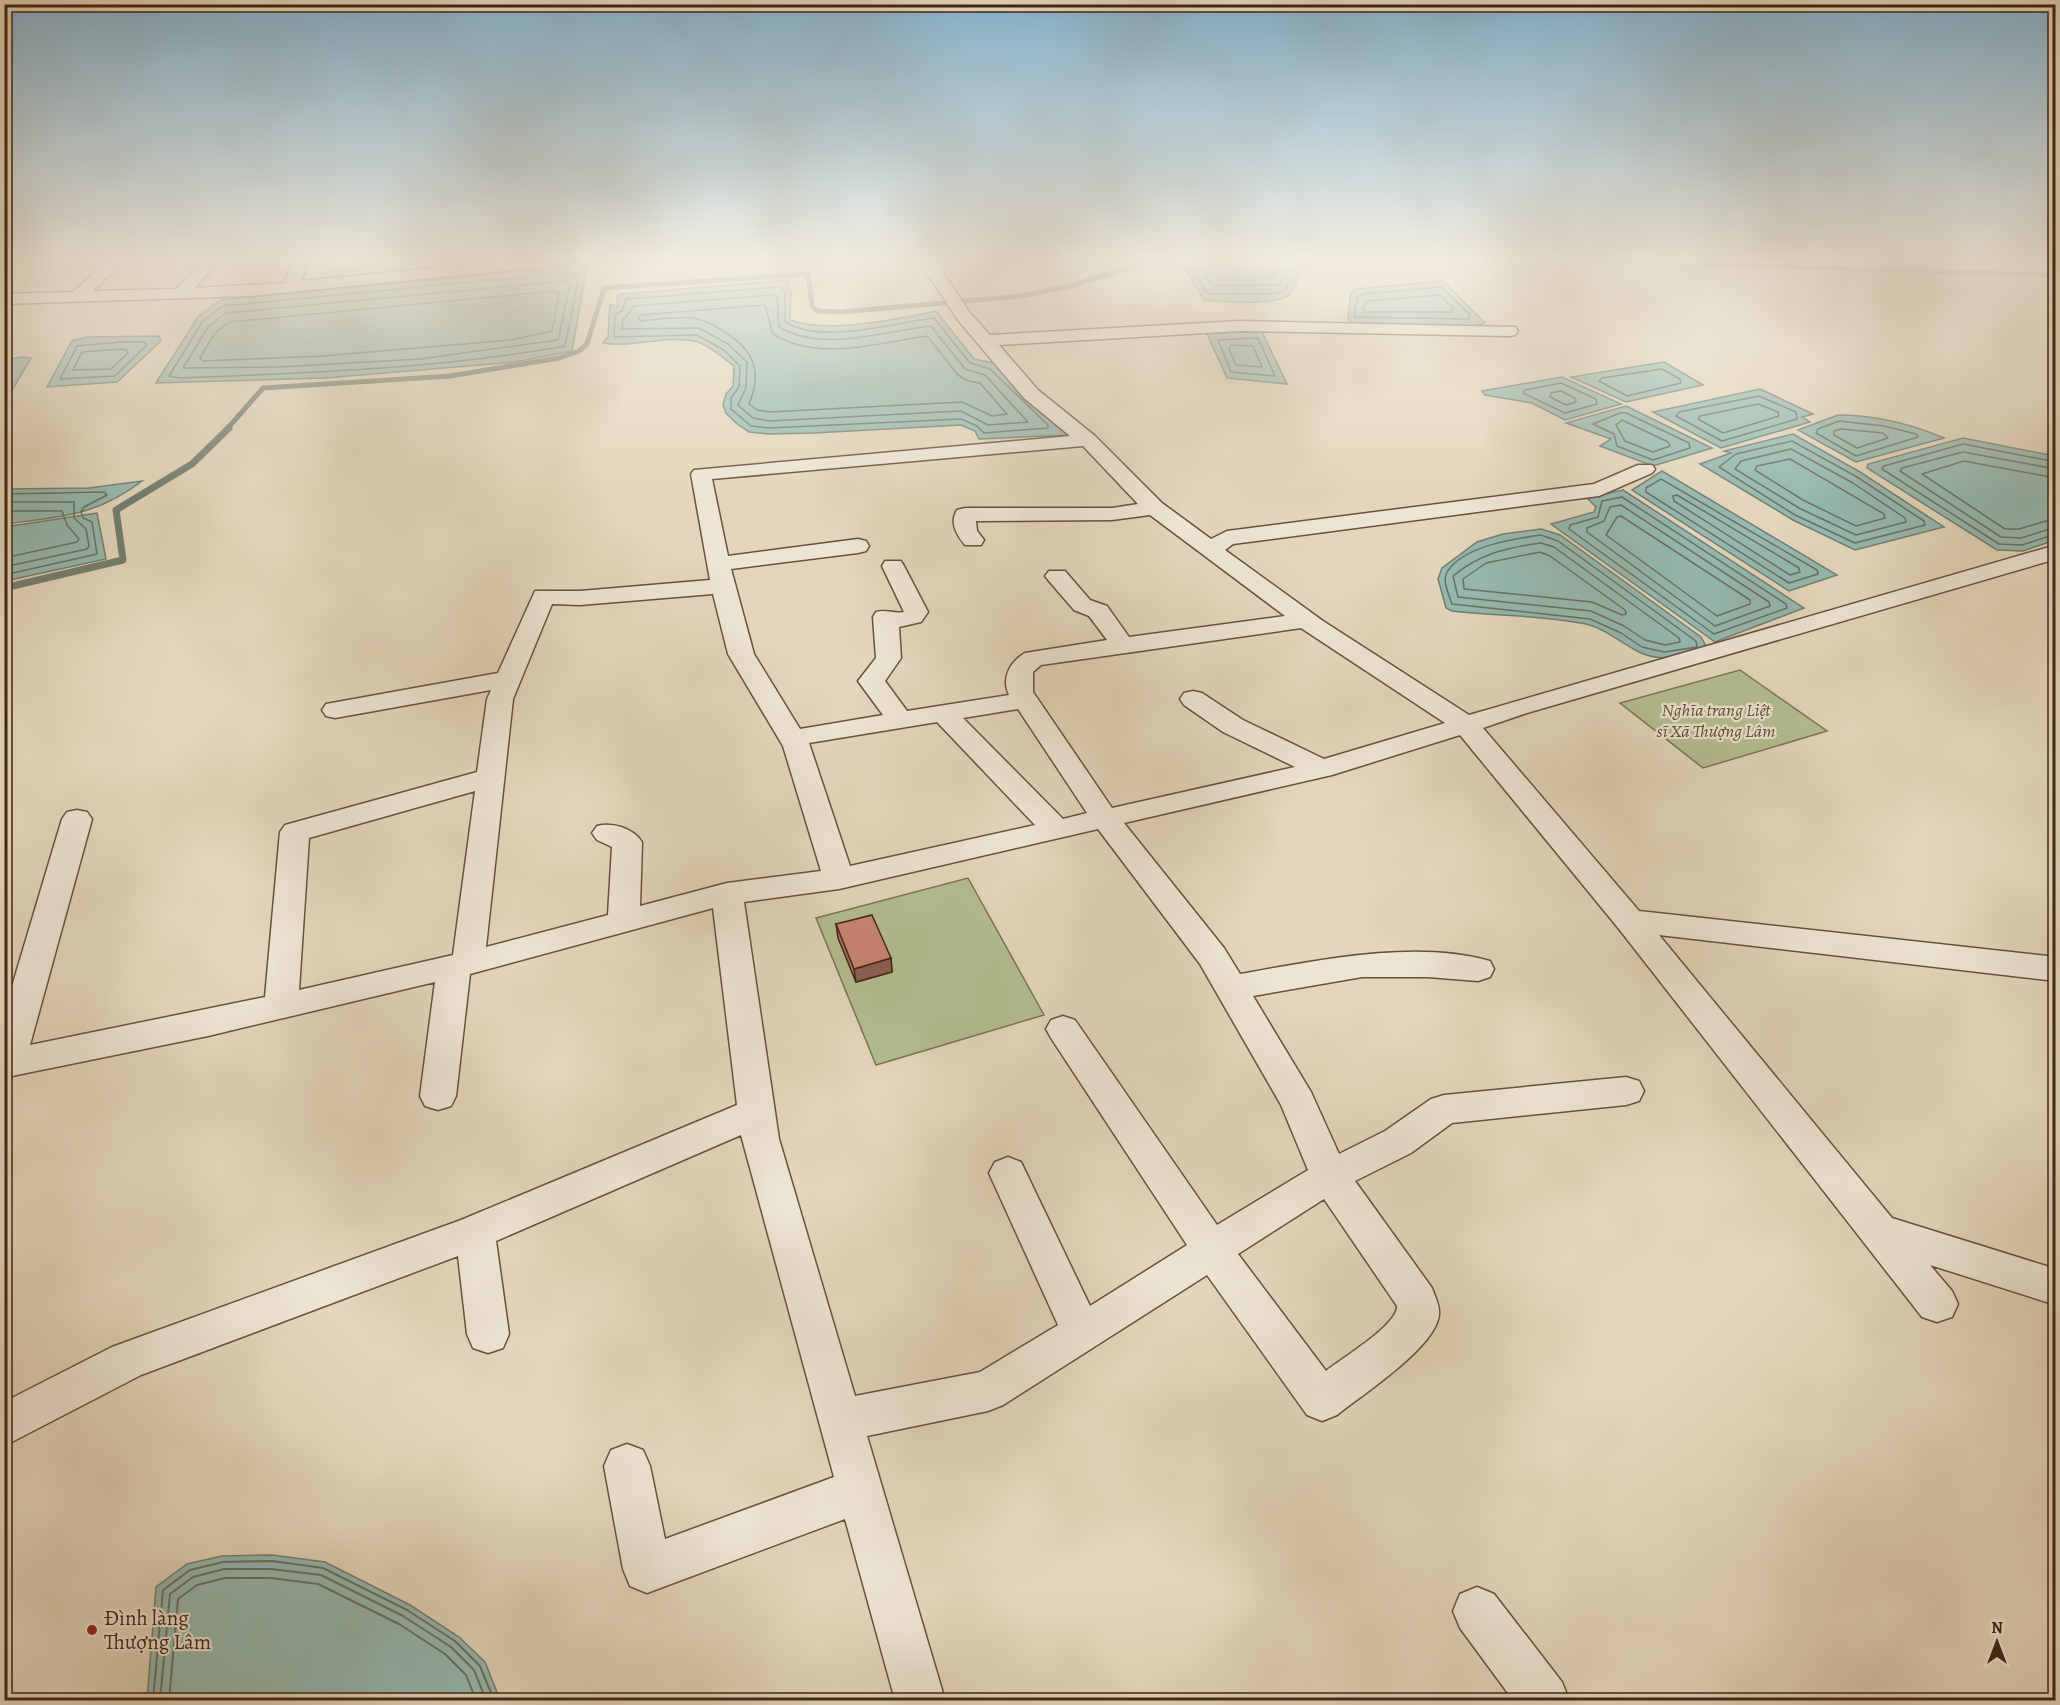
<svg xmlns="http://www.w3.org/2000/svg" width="2060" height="1705" viewBox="0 0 2060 1705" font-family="Alegreya,serif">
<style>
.green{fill:#b3be91;stroke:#7a7252;stroke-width:1.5}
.water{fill:#95b9b0;stroke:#737e71;stroke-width:1.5}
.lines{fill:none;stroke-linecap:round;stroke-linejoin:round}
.shore-far1{stroke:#6a6f62;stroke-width:1.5}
.shore{stroke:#6a6f62;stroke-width:2}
.stream-far1{stroke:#737e71;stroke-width:5}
.stream{stroke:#737e71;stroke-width:7}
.minor-casing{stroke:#69513d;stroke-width:3}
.minor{fill:#ede4d3;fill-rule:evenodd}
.wall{fill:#ae7365;stroke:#402513;stroke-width:1.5}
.shaded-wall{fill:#8d5e52;stroke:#402513;stroke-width:1.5}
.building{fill:#ca8675;stroke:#402513;stroke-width:1.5}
.poi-dot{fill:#8f2418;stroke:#ede4d3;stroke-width:2}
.labels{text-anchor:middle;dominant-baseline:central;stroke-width:4.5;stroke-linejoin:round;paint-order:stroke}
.park-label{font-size:18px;font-style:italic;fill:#5d4b32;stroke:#ede4d3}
.near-poi-label{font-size:21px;fill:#402513;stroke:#ede4d3;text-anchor:start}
</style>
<rect width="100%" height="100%" fill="#e3d6bb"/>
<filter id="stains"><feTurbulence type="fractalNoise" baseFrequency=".00333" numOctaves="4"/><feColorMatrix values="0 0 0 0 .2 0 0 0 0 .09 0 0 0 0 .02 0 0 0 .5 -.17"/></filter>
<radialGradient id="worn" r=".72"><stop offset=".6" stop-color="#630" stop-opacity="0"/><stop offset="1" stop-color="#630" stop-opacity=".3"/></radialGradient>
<!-- green -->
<g class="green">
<polygon points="1740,670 1827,731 1703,768 1620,703"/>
<polygon points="968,878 1044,1015 876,1065 816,918"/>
</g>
<!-- water -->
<g class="water">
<path d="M1179,259h130l-20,37c-26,10 -58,6 -85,4z"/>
<polygon points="565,267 587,267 572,351 515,362 325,378 156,383 198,317 220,300"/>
<path d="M787,280l4,11 -1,29c37,14 107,-1 146,-9l38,48 19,4 39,42 37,30 -90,4 -4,-8 -14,-6 -147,8 -46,1 -19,-2 -13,-9 -10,-10 -3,-8 3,-11 7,-8 1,-20c-11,-8 -26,-22 -40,-25 -29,-6 -61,7 -91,2l5,-6 2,-33 8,3 -1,-11 5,-2z"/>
<polygon points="1443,281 1485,323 1476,326 1358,325 1350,323 1348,315 1351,293 1356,289"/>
<polygon points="1232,332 1262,332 1287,384 1227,378 1207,334"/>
<polygon points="159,336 161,341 117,382 47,387 72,341 87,337"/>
<polygon points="21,357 31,358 8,397 5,397 5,360"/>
<polygon points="1664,362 1703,385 1626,402 1571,377"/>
<polygon points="1562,377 1621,404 1565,420 1532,403 1485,395 1482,391"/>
<polygon points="1760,389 1813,414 1802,417 1810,422 1721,448 1653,412"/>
<polygon points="1626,406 1712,448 1653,466 1600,446 1611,439 1566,423"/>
<path d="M1838,415c36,0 73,9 106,23l-88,24 -58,-32z"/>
<polygon points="1793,434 1860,472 1944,527 1855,550 1793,520 1700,464 1731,453 1724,451"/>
<polygon points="1963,438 2055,456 2055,540 2023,551 1997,550 1867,468 1868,464"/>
<polygon points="1662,471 1837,575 1789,591 1632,490"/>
<path d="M142,481c-45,35 -83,36 -137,43v-35l84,-1z"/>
<polygon points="1623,490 1804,608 1715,642 1551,524 1594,512 1596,507 1587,498"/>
<polygon points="97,513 106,559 5,581 5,527"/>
<path d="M1541,529l19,6 141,102 5,9 -4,7c-20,4 -43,9 -63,-1 -18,-9 -33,-23 -53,-28 -44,-9 -89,-8 -134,-13l-6,-3 -8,-29 4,-11 35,-26 26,-8z"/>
<polygon points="272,1555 325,1562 410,1605 459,1637 485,1662 500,1700 147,1700 156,1587 187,1564 222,1556"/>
</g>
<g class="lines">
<!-- shore-far1 -->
<g class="shore-far1">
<polyline points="1187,259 1208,294 1272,294 1284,291 1302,259"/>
<polyline points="1195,259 1212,286 1279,285 1294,259"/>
<polyline points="1206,259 1218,278 1272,278 1283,259"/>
<path d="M565,273h12l2,3 -14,70c-128,23 -256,27 -386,32l-10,-2 34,-55 20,-15z"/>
<polygon points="566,281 570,284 558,340 420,359 279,367 183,368 208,327 226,313"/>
<path d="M781,287l4,5v30c38,23 107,1 149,-4l36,45 20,6 58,56v3l-64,5 -7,-7 -16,-7 -192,9 -18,-2 -20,-17v-11l8,-11 1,-21 -16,-16 -27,-15 -83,2 1,-22 8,-5 3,-11z"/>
<polygon points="1442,287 1470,315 1469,319 1354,317 1357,297 1363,294"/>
<polygon points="556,291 559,294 552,331 511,340 323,356 203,361 200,358 215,333 229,322"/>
<path d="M774,295l3,2 2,30c43,26 105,4 152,-1l34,43 20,6 43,47 -40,3 -27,-14 -192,10 -16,-3 -15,-13 8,-17 1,-26 -19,-18 -29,-16 -77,1 1,-9 11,-14z"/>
<polygon points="1440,295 1453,308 1452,312 1365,312 1363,309 1366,301"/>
<path d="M765,305l8,29c44,28 105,9 154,2l31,39 10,6 12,2 27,31 -15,2 -30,-14 -192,10 -13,-2 -8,-6c13,-31 6,-53 -23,-71 -10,-7 -21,-13 -33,-15 -18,-2 -35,2 -52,3l-3,-3 3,-3z"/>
<polygon points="1258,338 1275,376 1231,372 1218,340"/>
<polygon points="121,342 144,342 147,345 115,376 60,379 77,346"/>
<polygon points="1231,345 1253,346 1262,367 1236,365 1229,349"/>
<polygon points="121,349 127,350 128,353 111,369 73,370 82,352"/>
<polygon points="1662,369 1680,379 1681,383 1627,396 1599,381 1602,378"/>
<polygon points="1561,383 1596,399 1597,404 1565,413 1523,393 1525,390"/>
<polygon points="1561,391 1575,398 1576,402 1566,405 1550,397 1551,393"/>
<polygon points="1759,396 1796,412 1797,419 1722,441 1676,416 1679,412"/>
<polygon points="1758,404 1778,412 1779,416 1723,433 1698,419 1700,416"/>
<polygon points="1620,413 1626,413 1689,443 1690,448 1653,460 1617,446 1614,434 1593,424"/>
<polygon points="1622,420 1668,442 1670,446 1653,452 1625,441 1616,425"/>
<polygon points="1839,421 1884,426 1916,434 1918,437 1856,456 1816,433 1818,429"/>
<polygon points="1841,429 1883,433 1888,438 1857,448 1834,435 1834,431"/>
<polygon points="1792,441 1857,477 1924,521 1925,525 1855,543 1795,515 1719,467 1736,454"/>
<polygon points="1791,449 1853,483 1905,518 1906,522 1856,535 1799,508 1735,469 1741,461"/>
<polygon points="1790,459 1884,514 1885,518 1856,526 1803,500 1755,470 1757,466"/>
<polyline points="2056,462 1963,444 1884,466 1882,469 1999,544 2022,545 2056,534"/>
<polyline points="2056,469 1963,452 1902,468 1900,471 2001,537 2021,538 2056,527"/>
<polyline points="2056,478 1964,461 1922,474 2005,529 2019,529 2056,518"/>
<polygon points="1661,479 1817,570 1818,574 1789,583 1646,492 1646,488"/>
<polyline points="4,494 104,492 107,495 84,507 81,512 83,518 92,522 97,554 4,575"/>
<polygon points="1677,495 1799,568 1800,572 1790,575 1674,501 1673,496"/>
<polygon points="1622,497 1786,604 1787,608 1714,634 1569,529 1570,525 1598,517 1602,501"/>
<polyline points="4,502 74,502 74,518 86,529 89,546 87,549 4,567"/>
<polygon points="1621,505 1769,602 1770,606 1715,626 1587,532 1587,528 1604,521 1610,507"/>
<polyline points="4,511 62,511 67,525 79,539 77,542 4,558"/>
<polygon points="1621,516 1750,600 1750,604 1717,616 1606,535 1617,517"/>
<path d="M1541,535l17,6 138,100 1,6 -33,5 -22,-5 -21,-14 -31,-14 -138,-15c-3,-9 -10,-23 -5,-32 16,-26 66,-33 94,-37z"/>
<path d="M1541,543l13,4 125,91 1,4 -15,3 -20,-5 -21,-14 -33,-15 -133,-14 -5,-21c26,-22 55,-29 88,-33z"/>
<polygon points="1540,552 1550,556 1625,610 1626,614 1622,615 1592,602 1464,589 1463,579 1486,563"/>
</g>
<!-- shore -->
<g class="shore">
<polyline points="153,1700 163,1590 190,1570 223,1562 272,1561 323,1568 407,1610 455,1641 480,1666 494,1700"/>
<polyline points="160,1700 170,1594 193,1577 224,1569 271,1569 321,1575 403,1616 451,1647 474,1670 486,1700"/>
<polyline points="169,1700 178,1599 197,1585 225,1578 271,1578 318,1584 399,1624 445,1654 466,1675 476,1700"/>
</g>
<!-- stream-far1 -->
<g class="stream-far1">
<polyline points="1539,259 2056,275"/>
<polyline points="2010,259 2026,264"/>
<polyline points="227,429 263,388 450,376 559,358 579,351 587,344 604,288 808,274 812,306 817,311 841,312 1020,296 1067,287 1157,259"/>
</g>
<!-- stream -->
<polyline class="stream" points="4,588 123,560 116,510 192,464 229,428"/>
<!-- minor casing -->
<g class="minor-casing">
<g id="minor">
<polygon points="109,259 126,259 93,291 176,289 204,259 221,259 195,288 285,283 289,268 296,259 311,261 305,269 302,281 523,259 580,259 572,264 249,296 4,304 4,294 73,292"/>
<path d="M918,259h16l36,54 20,22 250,-14 275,6 3,4 -3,4 -6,1 -269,-5 -241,14 39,45 57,46 67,67 49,36 16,-8 367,-47 44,-19h14l3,4 -3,4 -53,23 -366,48 -8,6 98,71 146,94 587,-170v14l-529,154 -44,15 156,183 417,46v24l-397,-46 233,283 164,51v36l-126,-40 22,26 6,13 -6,13 -15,5 -15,-5 -303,-388 -159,-194 -128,40 -208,48 100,125 16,26c74,-13 175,-35 250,-13l4,8 -4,8 -12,4 -50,-4h-66l-109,19 58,96 28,62 46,-23 46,-32 13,-4 182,-18 13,4 5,10 -5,10 -13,4 -174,18 -41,30 -56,28 77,107c3,9 8,17 7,27 -4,33 -76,79 -102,100l-15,6 -15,-6 -100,-140 -204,130 -15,6 -121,25 78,264h-50l-50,-181 -198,74 -17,-7 -7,-17 -19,-103 7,-16 16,-6 16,6 7,16 15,73 169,-62 -93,-342 -245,106 13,93 -6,14 -15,5 -15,-5 -6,-14 -9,-78 -317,119 -137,71v-44l108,-55 349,-127 276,-115 -24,-197 -243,66 -14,122 -5,10 -13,4 -13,-4 -5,-10 15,-114 -227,54 -201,41 -3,-1v-63l58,-194 5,-7 10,-2 10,2 5,7 -62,226 235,-48 15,-165 5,-7 192,-53 10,-73 4,-9 -156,28 -9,-2 -4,-6 4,-6 172,-31 37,-82h45l130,-11 -19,-106 3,-4 376,-34 -46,-38 -66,-78zM1083,446l55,58 -26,4h-147l-8,2c-8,13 0,25 8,35h16l3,-5 -7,-9 -1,-10 136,-1 38,-5 135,101 -156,21 -22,-31 -17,-6 -25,-29h-16l-4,5 4,5 25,29 15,6 18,24 -82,13c-15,9 -24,25 -16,42l-102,16 -22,-30 16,-23 -2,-31 22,-5 7,-10 -24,-46 -3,-5h-16l-3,5 22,46c-10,2 -17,-3 -28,0l-3,5 3,41 -18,23 25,34 -83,14 -46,-75 -23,-85 127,-16 8,-2 3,-5 -3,-5 -8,-2 -130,17 -16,-77zM713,594l15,60 55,92 38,125 -94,12 -87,23 2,-64c-9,-14 -30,-20 -45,-16l-5,7 5,7 15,7 -4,68 -122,32 27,-248 39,-95 28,1zM1301,628l144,95 -121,36 -81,-39 -41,-27 -9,-2 -9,2 -4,6 4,6 39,27 72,35 -183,41 -79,-116v-20l8,-7zM1018,709l69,104 -24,6 -100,-101zM937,722l98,103 -185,41 -41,-123zM475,791l-22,164 -154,35 10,-152zM1098,829l102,135 81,141 27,65 -91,55 -142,-205 -12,-4 -12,4 -5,9 5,9 136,207 -97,61 -69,-144 -13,-5 -13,5 -6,11 69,152 -78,47 -125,24 -76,-257 -35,-237 95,-13zM1324,1199l73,107c1,19 -55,52 -71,65l-88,-117z"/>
<polygon points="1753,259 1919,259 2056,263 2056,273 1761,264"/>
<polygon points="1477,1587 1494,1594 1562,1682 1569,1700 1513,1700 1460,1628 1453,1611 1460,1594"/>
</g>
</g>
<!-- minor -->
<use href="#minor" class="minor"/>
</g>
<!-- wall -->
<polygon class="wall" points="836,924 891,958 892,972 856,982 838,938"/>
<!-- shaded-wall -->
<polygon class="shaded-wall" points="891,958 892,972 856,982 854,969"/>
<!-- building -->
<polygon class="building" points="872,915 891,958 854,969 836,924"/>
<!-- sky -->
<linearGradient id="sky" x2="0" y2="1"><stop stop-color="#87b6d2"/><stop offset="0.52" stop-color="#f2ede0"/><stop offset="1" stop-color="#f2ede0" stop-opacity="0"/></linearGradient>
<rect width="2060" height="498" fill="url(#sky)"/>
<!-- markers -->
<circle class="poi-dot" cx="92" cy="1630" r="6"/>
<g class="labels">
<!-- park labels -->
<g class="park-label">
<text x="1716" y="710">Nghĩa trang Liệt<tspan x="1716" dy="21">sĩ Xã Thượng Lâm</tspan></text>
</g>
<!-- near-poi labels -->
<g class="near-poi-label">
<text x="104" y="1618">Đình làng<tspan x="104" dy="24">Thượng Lâm</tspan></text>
</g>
</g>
<!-- margin -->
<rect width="2060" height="1705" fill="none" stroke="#e3d6bb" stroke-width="24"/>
<rect x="6" y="6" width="2048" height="1693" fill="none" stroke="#402513" stroke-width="3"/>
<rect x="12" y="12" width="2036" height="1681" fill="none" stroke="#402513" stroke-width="1.5"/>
<!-- north arrow -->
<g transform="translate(1997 1642)" stroke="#ede4d3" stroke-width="4.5" paint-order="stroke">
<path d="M0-4.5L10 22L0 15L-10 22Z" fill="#402513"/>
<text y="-9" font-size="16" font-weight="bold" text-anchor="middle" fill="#402513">N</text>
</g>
<rect width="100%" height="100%" filter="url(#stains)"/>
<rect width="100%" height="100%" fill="url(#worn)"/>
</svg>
